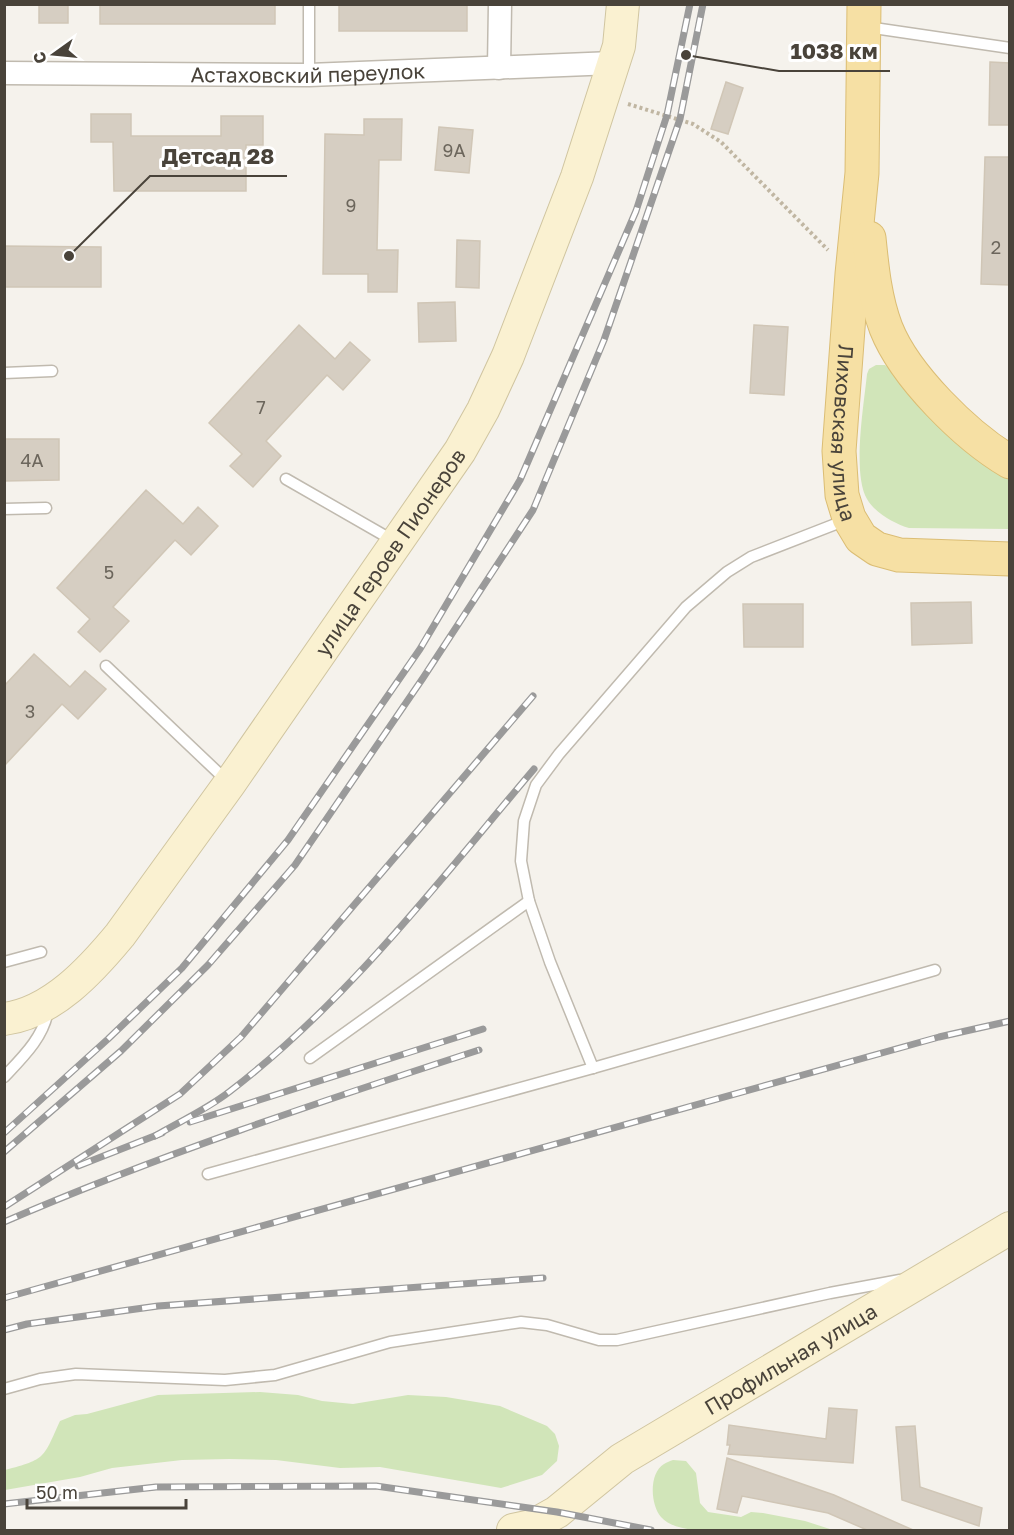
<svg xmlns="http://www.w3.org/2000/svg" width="1014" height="1535" viewBox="0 0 1014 1535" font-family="'Golos Text',sans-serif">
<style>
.green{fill:#d1e5b9}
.building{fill:#d6cec2;stroke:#d0c6b6;stroke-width:1.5}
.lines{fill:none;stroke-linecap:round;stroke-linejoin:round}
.lane-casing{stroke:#c0baaf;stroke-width:13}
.street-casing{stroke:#c0baaf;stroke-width:25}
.secondary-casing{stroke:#d0c5a0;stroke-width:34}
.primary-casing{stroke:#dbbd74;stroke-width:35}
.path{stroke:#c0b6a2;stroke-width:4;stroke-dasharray:3 3;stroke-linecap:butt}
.lane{stroke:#fff;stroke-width:10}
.street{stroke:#fff;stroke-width:22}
.secondary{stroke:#faf1d1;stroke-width:32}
.primary{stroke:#f6e0a4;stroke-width:33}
.rail-casing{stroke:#9a9a9a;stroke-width:7}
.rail{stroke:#fff;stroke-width:4.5;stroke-dasharray:14;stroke-linecap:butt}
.labels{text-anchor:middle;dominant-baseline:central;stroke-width:6;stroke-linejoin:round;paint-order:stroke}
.number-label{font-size:18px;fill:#6c665c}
.street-label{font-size:21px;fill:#49433a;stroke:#fff}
.leader{fill:none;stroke:#49433a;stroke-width:2}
.callout-dot{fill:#49433a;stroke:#fff;stroke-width:2}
.callout-label{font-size:22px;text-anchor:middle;font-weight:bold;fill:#49433a;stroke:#fff;stroke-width:6;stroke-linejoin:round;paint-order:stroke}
</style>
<rect width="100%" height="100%" fill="#f5f2ec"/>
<!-- green -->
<g class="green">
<path d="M876,365h9l6,5 118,104v55l-100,-1c-14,-4 -34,-15 -42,-29 -15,-25 -3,-95 0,-125l2,-5z"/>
<path d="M260,1392l38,3 24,6 31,3 55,-9 38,2 54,9 47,20 8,8 4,12 -2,15 -15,14 -41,13 -121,-21 -40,1 -64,-8 -47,-1 -47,1 -70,8 -32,9 -75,13v-20c42,-11 38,-12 55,-49l15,-6 12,-1 71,-19z"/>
<path d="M673,1460l13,1 10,12 4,30 8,9 33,5 10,-5 12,1 42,8 28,9h-140c-11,-2 -24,-4 -32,-13 -11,-13 -12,-44 3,-53 3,-2 6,-3 9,-4z"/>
</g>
<!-- building -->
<g class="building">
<rect x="39" y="4" width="29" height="19"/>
<rect x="100" y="4" width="175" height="20"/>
<rect x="339" y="4" width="128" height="27"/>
<polygon points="990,62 1010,63 1010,125 989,125"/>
<polygon points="726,82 743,88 728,134 711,129"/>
<polygon points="91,114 131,114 131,136 221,136 221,116 263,116 263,145 246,145 246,191 114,191 113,142 91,142"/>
<polygon points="364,119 402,119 401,160 379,160 377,250 398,250 397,292 368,292 368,274 323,274 325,134 364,135"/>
<polygon points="439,127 473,130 469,173 435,170"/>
<polygon points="985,157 1010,157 1010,285 981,284"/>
<polygon points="457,240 480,241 479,288 456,287"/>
<polygon points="4,246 101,247 101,287 4,287"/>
<polygon points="455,302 456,341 419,342 418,303"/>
<polygon points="299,325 335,359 350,342 370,360 343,390 327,375 266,441 281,456 253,487 230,466 242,454 209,423"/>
<polygon points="754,325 788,327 784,395 750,393"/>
<polygon points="4,439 59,439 59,480 4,481"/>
<polygon points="146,490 183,524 198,507 218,526 191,555 175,540 113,607 129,621 100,652 78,632 90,619 57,588"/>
<polygon points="971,602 972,643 912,645 911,603"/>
<polygon points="743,604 803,604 803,647 744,647"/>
<polygon points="34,654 70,687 85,671 106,689 78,719 62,704 4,766 4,686"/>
<polygon points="829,1408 857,1410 853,1463 728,1454 730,1445 727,1445 729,1425 826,1439"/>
<polygon points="915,1426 920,1487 982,1508 979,1526 902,1500 896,1427"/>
<polygon points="727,1458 834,1495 913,1530 867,1530 828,1513 742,1496 737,1513 717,1509"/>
</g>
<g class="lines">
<!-- lane casing -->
<g class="lane-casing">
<g id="lane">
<polyline points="309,4 309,75"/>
<polyline points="867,27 1010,48"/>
<polyline points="4,373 52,371"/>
<polyline points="286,479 394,541"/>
<polyline points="4,509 46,508"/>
<polyline points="106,666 227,781"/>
<polyline points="4,962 41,952"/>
<polyline points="310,1058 529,901"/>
<polyline points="593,1068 550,962 529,901 521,861 524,821 536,785 559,754 686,607 727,572 751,557 846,520"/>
<path d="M4,1077c18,-19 41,-41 44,-68"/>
<polyline points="208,1174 593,1068 935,970"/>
<polyline points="4,1389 40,1379 76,1374 225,1380 275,1375 390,1342 521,1322 547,1325 599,1340 617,1340 830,1293 900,1280"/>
</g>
</g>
<!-- street casing -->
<g class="street-casing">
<g id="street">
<polyline points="499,68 500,4"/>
<path id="s1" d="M4,73l305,2 304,-12"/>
</g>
</g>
<!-- secondary casing -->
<g class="secondary-casing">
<g id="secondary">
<path id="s2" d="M4,1019c48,-6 87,-49 116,-84l110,-152 230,-332 23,-41 25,-54 69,-179 42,-131 4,-42"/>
<path id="s3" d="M513,1530l19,-4 25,-14 65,-53 388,-231"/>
</g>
</g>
<!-- primary casing -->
<g class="primary-casing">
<g id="primary">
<path id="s4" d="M864,4l-2,169 -10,101 -13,177 3,44 7,23 12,20 16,11 22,6 111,4"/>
<path d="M869,238c3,30 6,61 17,90 19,48 80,108 124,134"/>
</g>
</g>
<!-- path -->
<polyline class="path" points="628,104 693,124 721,142 828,250"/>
<!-- lane -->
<use href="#lane" class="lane"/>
<!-- street -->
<use href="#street" class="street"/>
<!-- secondary -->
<use href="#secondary" class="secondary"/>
<!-- primary -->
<use href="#primary" class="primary"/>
<!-- rail casing -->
<g class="rail-casing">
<g id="rail">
<polyline points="190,1122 483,1029"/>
<polyline points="4,1133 108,1039 182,968 288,840 420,649 520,480 636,211 667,115 690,4"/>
<path d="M155,1136c24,-14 52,-27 74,-44 118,-90 210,-211 305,-323"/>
<polyline points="4,1152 121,1051 208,965 295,865 423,678 533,510 604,340 680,119 703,4"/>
<polyline points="78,1166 162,1133"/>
<polyline points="4,1207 180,1094 241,1037 533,696"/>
<path d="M4,1222c155,-67 315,-120 475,-172"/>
<polyline points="4,1298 939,1037 1010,1021"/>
<polyline points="4,1330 27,1324 158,1306 543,1278"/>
<polyline points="4,1504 156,1487 376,1486 557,1512 651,1530"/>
</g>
</g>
<!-- rail -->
<use href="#rail" class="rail"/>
</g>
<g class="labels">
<!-- number labels -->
<g class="number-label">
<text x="454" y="150">9А</text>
<text x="351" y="205">9</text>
<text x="996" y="247">2</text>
<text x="261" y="407">7</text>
<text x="32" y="460">4А</text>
<text x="109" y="572">5</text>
<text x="30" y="711">3</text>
</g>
<!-- street labels -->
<g class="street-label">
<text stroke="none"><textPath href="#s1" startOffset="304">Астаховский переулок</textPath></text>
<text stroke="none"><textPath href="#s4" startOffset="430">Лиховская улица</textPath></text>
<text stroke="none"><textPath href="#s2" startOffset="615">улица Героев Пионеров</textPath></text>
<text stroke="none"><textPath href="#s3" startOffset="328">Профильная улица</textPath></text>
</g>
</g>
<!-- callouts -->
<path class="leader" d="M686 55L779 71H890M69 256L150 176H287"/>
<g class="callout-dot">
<circle cx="686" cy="55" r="6"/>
<circle cx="69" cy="256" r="6"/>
</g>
<g class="callout-label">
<text x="834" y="59">1038 км</text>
<text x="218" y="164">Детсад 28</text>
</g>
<!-- border -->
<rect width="1014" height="1535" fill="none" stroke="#49433a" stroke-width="12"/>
<!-- north arrow -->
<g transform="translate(54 54) rotate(255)" stroke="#ffffff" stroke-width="4.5" paint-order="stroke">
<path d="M0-4.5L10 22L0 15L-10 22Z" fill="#49433a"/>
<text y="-9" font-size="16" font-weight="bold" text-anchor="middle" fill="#49433a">С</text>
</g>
<!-- scale -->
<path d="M27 1499v9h159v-9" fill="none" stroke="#49433a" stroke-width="3"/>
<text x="36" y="1499" font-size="18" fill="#49433a" stroke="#ffffff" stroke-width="4.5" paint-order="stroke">50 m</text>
</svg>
